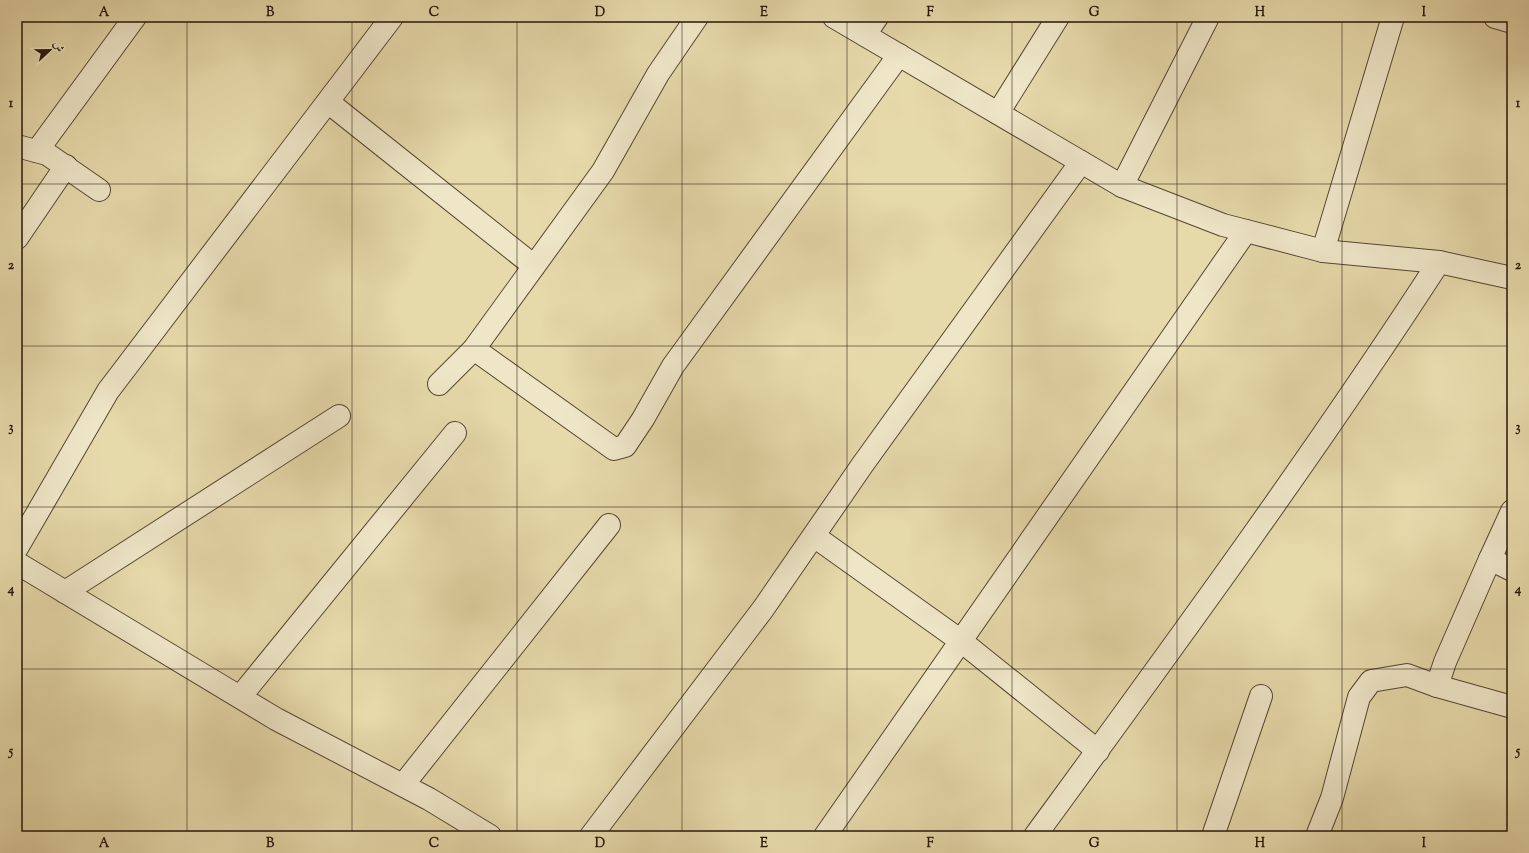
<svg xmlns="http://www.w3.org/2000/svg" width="1529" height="853" viewBox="0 0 1529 853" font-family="'Sorts Mill Goudy',Amiri,serif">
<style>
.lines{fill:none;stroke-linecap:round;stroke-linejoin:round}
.minor-casing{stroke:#554634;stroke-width:24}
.minor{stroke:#efe6c8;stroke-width:22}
.grid{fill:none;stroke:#25150c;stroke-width:1;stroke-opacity:0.55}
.neatline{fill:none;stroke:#25150c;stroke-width:1.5}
.grid-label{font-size:13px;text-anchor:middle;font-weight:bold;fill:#25150c}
</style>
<rect width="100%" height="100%" fill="#e6d9aa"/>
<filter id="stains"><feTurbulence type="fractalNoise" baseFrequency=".005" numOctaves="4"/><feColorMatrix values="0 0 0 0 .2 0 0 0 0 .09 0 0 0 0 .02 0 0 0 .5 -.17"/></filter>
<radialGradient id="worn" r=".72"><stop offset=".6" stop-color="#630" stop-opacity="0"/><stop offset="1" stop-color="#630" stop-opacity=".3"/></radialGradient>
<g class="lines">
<!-- minor casing -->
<g class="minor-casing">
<g id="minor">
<polyline points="834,17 1122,186 1223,225 1323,251 1439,262 1512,278"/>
<polyline points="1495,17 1512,22"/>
<polyline points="865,35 877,17"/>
<polyline points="328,102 534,266"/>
<polyline points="998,113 1058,17"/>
<polyline points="17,146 47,154 99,190"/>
<polyline points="37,151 135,17"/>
<polyline points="1122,186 1208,17"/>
<polyline points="17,238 66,166"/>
<polyline points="1323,251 1393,17"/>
<polyline points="474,349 603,171 658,74 697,17"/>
<polyline points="439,384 474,349 614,449 625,446 643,419 673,366 899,55"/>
<polyline points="814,536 961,641 1098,751"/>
<polyline points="17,548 108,391 392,17"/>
<polyline points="1490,559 1512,511"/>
<polyline points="17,563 276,719 429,799 490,836"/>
<polyline points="65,592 339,416"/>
<polyline points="1437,686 1512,707"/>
<polyline points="240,697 455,433"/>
<polyline points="403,785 609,525"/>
<polyline points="591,836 763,609 863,464 1081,162"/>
<polyline points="825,836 1246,231"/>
<path d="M1035,836c138,-189 277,-378 404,-574"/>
<polyline points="1213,836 1261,696"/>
<polyline points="1317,836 1332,798 1359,697 1371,681 1407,675 1437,686 1445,662 1490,559 1512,570"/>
</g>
</g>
<!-- minor -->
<use href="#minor" class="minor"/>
</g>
<!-- grid -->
<path class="grid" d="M187,17v819M352,17v819M517,17v819M682,17v819M847,17v819M1012,17v819M1177,17v819M1342,17v819M17,184h1495M17,346h1495M17,507h1495M17,669h1495"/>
<!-- margin -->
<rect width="1529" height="853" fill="none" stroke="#e6d9aa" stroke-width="44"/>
<!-- north arrow -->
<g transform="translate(50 50) rotate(68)" stroke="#efe6c8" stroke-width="3" paint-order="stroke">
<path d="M0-3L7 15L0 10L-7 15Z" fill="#25150c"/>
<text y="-6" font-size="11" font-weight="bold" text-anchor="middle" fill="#25150c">ش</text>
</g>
<rect x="22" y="22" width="1485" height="809" class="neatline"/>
<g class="grid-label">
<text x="104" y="16">A</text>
<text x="270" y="16">B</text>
<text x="434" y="16">C</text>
<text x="600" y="16">D</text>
<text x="764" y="16">E</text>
<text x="930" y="16">F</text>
<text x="1094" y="16">G</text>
<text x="1260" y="16">H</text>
<text x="1424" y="16">I</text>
<text x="11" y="107">1</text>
<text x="1518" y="107">1</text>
<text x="11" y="269">2</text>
<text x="1518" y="269">2</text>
<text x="11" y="431">3</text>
<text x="1518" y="431">3</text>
<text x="11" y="593">4</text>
<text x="1518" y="593">4</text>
<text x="11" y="755">5</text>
<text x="1518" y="755">5</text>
<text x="104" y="847">A</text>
<text x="270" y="847">B</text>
<text x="434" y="847">C</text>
<text x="600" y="847">D</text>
<text x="764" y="847">E</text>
<text x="930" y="847">F</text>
<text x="1094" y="847">G</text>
<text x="1260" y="847">H</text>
<text x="1424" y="847">I</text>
</g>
<rect width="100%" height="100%" filter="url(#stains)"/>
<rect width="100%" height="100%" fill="url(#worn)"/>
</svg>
